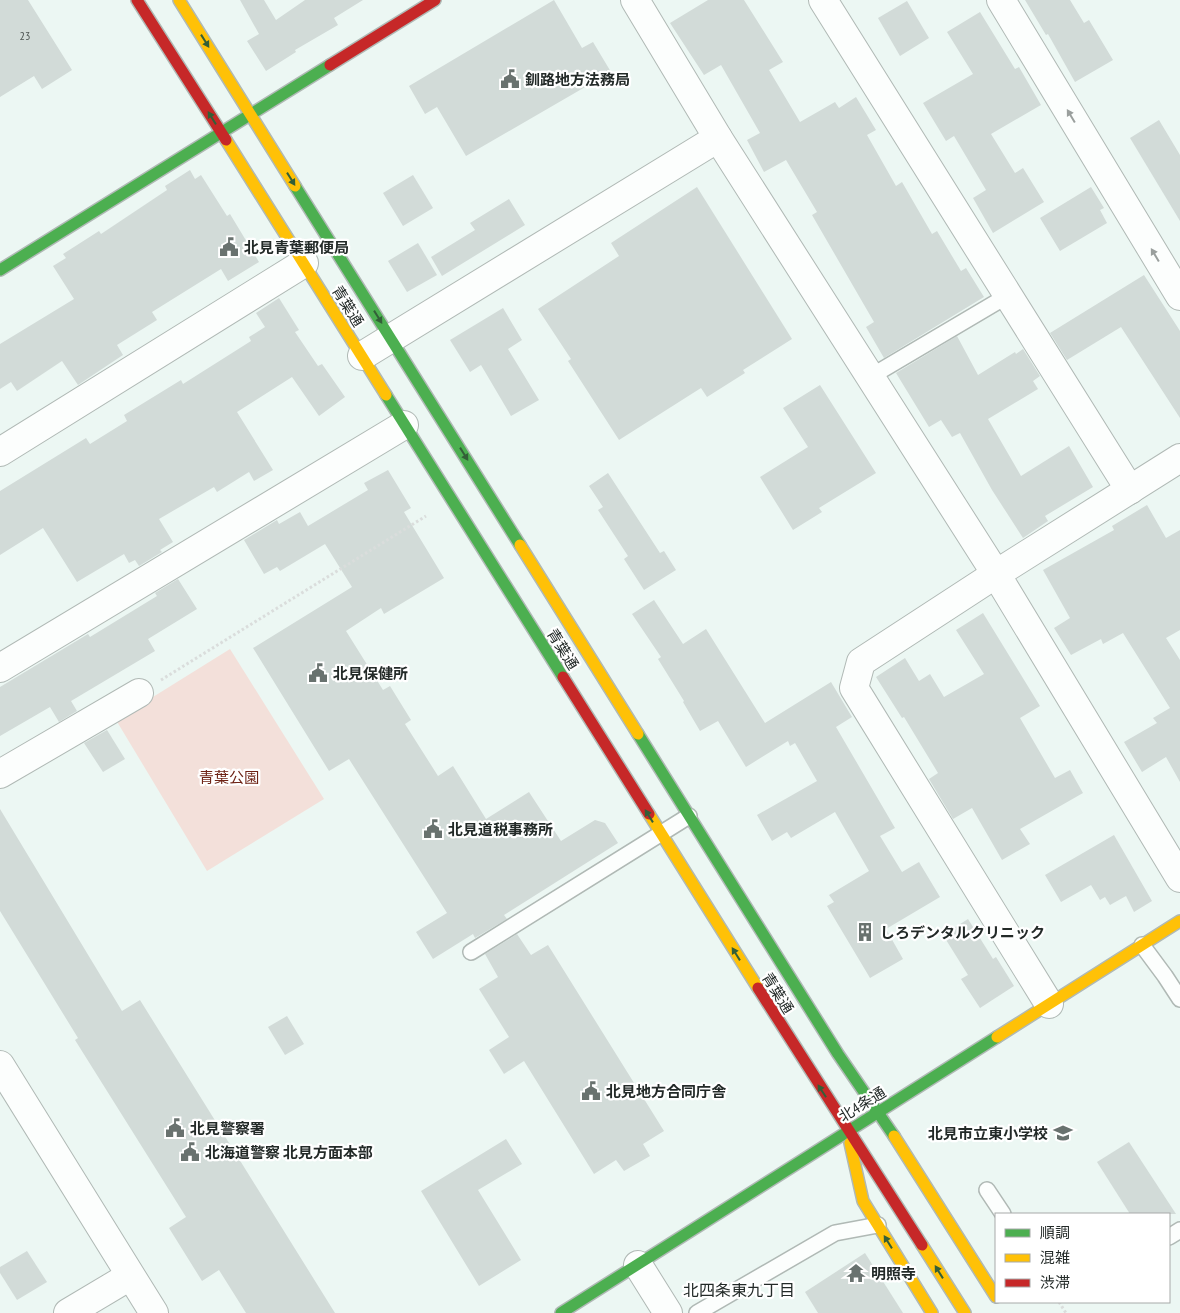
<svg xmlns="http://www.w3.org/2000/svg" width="1180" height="1313" viewBox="0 0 1180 1313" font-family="'PT Sans Narrow','Noto Sans JP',sans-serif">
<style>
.green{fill:#f3e0da}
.building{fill:#d2dbd8}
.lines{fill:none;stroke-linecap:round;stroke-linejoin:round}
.lane-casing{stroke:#b0b9b5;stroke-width:18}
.street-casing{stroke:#b0b9b5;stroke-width:30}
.fast-casing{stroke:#b0b9b5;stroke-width:14}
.slow-casing{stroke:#b0b9b5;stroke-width:14}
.jam-casing{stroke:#b0b9b5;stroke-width:14}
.path{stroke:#dadddc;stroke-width:3;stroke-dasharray:2.5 2.5;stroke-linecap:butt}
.lane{stroke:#fcfefd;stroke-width:15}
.street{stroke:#fcfefd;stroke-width:28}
.fast{stroke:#4caf50;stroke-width:11}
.slow{stroke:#ffc107;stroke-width:11}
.jam{stroke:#c62828;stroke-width:11}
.oneway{fill:#335f38}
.oneway2{fill:#9a9f9d}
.labels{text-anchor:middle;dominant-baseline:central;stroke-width:4.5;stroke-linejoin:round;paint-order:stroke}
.number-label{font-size:12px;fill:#4f5654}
.poi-label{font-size:15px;font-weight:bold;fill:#232a28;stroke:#fff;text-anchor:start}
.street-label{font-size:15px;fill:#232a28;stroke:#fff}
.park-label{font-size:15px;fill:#6e2416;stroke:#fff}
.neighbourhood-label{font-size:16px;fill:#232a28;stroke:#fff}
</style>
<rect width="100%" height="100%" fill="#ecf7f3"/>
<!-- green -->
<polygon class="green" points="230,649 324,799 207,871 116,720"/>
<!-- building -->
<g class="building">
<polygon points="0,0 28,0 72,70 42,89 34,76 0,97"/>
<polygon points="240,0 264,0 276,20 305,0 363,0 334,18 338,25 295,50 296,52 266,71 247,41 259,34"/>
<polygon points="554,0 582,48 593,42 611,72 466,156 437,107 425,114 409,86"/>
<polygon points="708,0 744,0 783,62 769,70 800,122 835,102 839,108 856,97 876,130 867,135 896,186 902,182 932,234 937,231 961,271 966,268 984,297 884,358 866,327 874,322 812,215 817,212 786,160 764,172 747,140 760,133 721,65 704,75 670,23"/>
<polygon points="1025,0 1070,0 1084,23 1089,20 1113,60 1075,82 1048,34 1046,35"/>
<polygon points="907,1 929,38 900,56 878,18"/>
<polygon points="980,12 1015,69 1019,67 1041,105 991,134 1015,173 1023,168 1044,202 993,233 973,198 986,190 954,136 946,141 923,103 973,74 947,32"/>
<polygon points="1159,120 1180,155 1180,221 1130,138"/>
<polygon points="190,170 195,179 201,175 227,216 230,214 259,262 228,281 221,269 152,312 157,320 117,345 123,355 78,385 62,361 17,391 11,382 0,389 0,344 74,299 53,266 66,258 63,254 99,231 101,234 167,190 165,186"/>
<polygon points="413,175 433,208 403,226 383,193"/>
<polygon points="697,187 792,339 743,370 745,373 707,397 701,388 619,440 568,361 571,359 538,309 619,256 611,243"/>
<polygon points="1091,187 1104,208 1100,210 1107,223 1060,251 1040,218"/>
<polygon points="509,199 525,225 442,276 431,257 475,230 470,223"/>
<polygon points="418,243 437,275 407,292 388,261"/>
<polygon points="1144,275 1180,331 1180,418 1121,327 1067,360 1050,333"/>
<polygon points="279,298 299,330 295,332 318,366 322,364 345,397 319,416 292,377 237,412 273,470 254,481 249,472 217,492 214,487 159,519 173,542 160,550 162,552 139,566 135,560 129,563 124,554 77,582 43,528 0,555 0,491 86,438 90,444 127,421 124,415 181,380 183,384 251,341 249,337 265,327 256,313"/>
<polygon points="503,308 522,340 508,349 539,400 511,416 481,365 470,372 450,340"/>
<polygon points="957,336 978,375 1015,352 1016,354 1023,349 1040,376 1033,381 1038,389 988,419 1021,476 1069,446 1093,487 1045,516 1048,521 1023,538 992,490 960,433 952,437 941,420 929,427 896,373"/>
<polygon points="820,385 876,473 819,508 822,512 793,530 760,477 808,447 783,408"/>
<polygon points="388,470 411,508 404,512 444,578 384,614 381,608 346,631 383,690 390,686 411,720 405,724 438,776 453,766 486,819 529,792 561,841 595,820 605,823 618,843 504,915 507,919 475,938 473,934 433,959 416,932 447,913 349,759 329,771 253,648 352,587 325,544 280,571 277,567 264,574 244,540 277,520 279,524 300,512 308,526 368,490 364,483"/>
<polygon points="608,473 660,553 664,551 676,570 644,590 624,559 628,556 598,510 603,507 589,486"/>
<polygon points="1147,505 1166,538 1180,530 1180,630 1166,638 1180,660 1180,782 1166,757 1142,772 1124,742 1157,723 1153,718 1170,708 1123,633 1103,644 1101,639 1071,655 1054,628 1070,618 1043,570 1114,530 1112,526"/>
<polygon points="178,579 197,609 148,639 155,651 71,701 77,711 59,722 50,707 0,736 0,687 88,634 90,637 157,596 155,593"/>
<polygon points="654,600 683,644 706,629 765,723 831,682 852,717 836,727 895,828 880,836 902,872 919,862 940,897 886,929 903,959 870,978 827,906 834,902 829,895 869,871 835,812 791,838 787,832 772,841 757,815 817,781 795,743 790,746 788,741 746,767 718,721 700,731 683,702 684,701 658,659 661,657 632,614"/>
<polygon points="983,613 1040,706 1020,718 1055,778 1070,770 1083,793 1020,829 1030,844 1002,860 972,808 953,819 929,779 938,773 904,717 902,718 876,677 905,658 919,681 930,674 944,697 984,674 956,630"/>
<polygon points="107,730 125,759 103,772 84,743"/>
<polygon points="0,809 122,1011 140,1000 335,1313 246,1313 219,1270 202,1281 169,1228 186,1217 75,1040 78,1038 0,911"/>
<polygon points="1114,835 1152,901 1134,912 1126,896 1110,905 1105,897 1100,900 1091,885 1061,902 1045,875"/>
<polygon points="968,919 993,959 996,957 1014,986 980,1008 961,979 968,975 943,935"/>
<polygon points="517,934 531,955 548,945 664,1131 643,1144 650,1156 624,1171 616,1160 594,1174 524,1061 504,1074 489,1050 509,1037 479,989 498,977 485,954"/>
<polygon points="287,1016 304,1044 285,1055 268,1027"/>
<polygon points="506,1139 522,1164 478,1190 521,1260 479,1286 421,1191"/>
<polygon points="1129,1142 1176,1214 1130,1214 1097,1162"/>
<polygon points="27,1251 47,1282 17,1300 0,1273 0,1267"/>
<polygon points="865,1253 903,1313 818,1313 805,1292"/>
</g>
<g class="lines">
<!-- lane casing -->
<g class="lane-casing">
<g id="lane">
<polyline points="870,377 1007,296"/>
<polyline points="1142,945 1165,976 1180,999"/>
<polyline points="471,952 689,816"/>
<polyline points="987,1190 1003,1214"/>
<polyline points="1169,1237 1180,1230"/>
<polyline points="697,1313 835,1233 878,1225"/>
</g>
</g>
<!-- street casing -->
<g class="street-casing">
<g id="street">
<polyline points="635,0 718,138 996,574 1180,878"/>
<polyline points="823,0 1130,490"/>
<polyline points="1001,0 1180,296"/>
<polyline points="362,356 718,138"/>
<polyline points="0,452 304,263"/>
<polyline points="0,668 404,425"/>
<polyline points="0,774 139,693"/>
<polyline points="1049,1004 854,688 861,662 996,574 1180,458"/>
<polyline points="0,1065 154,1313"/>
<polyline points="638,1265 668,1313"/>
<polyline points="68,1313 130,1276"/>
</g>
</g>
<!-- fast casing -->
<g class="fast-casing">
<g id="fast">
<polyline points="295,186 520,545"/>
<polyline points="0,270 330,65"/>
<polyline points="386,395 563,677"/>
<polyline points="638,734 838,1054 894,1136"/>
<polyline points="561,1313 997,1037"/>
</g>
</g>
<!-- slow casing -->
<g class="slow-casing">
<g id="slow">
<polyline points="179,0 295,186"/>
<polyline points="226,140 386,395"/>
<polyline points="520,545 638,734"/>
<polyline points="649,814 758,988"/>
<polyline points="997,1037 1180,921"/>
<polyline points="894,1136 996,1297"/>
<polyline points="850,1143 863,1201 932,1313"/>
<polyline points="922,1245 965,1313"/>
</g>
</g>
<!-- jam casing -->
<g class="jam-casing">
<g id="jam">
<polyline points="137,0 226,140"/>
<polyline points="330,65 435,0"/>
<polyline points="563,677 649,814"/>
<polyline points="758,988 922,1245"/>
</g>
</g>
<!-- path -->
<g class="path">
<polyline points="161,680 426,516"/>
<polyline points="1059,1302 1066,1313"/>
</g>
<!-- lane -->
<use href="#lane" class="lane"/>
<!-- street -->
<use href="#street" class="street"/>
<!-- fast -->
<use href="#fast" class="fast"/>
<!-- slow -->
<use href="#slow" class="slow"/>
<!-- jam -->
<use href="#jam" class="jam"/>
</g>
<!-- one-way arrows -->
<defs><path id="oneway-solid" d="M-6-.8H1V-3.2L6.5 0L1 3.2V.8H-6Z" transform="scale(1.25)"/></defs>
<g class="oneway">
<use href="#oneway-solid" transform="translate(205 41) rotate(58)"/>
<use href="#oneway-solid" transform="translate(212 118) rotate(-122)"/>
<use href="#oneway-solid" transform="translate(291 179) rotate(58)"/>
<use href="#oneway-solid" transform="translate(378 317) rotate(58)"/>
<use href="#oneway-solid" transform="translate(464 454) rotate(58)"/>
<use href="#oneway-solid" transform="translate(649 816) rotate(-122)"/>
<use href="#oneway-solid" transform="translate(736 954) rotate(-122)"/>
<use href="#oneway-solid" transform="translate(822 1091) rotate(-123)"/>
<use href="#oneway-solid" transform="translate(888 1242) rotate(-122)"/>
<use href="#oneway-solid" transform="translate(939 1272) rotate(-122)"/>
</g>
<g class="oneway2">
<use href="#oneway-solid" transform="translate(1071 116) rotate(-121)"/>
<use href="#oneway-solid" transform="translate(1155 255) rotate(-121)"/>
</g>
<!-- icons -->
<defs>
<g id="civic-bare" transform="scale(1.5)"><path d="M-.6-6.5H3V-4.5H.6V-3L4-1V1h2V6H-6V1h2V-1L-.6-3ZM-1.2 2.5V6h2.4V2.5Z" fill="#69726f" stroke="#fff" stroke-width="2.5" paint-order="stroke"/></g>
<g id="building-bare" transform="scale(1.5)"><path d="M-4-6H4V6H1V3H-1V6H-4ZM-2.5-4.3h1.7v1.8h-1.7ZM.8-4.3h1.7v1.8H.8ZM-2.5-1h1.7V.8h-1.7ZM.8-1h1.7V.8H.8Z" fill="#69726f" stroke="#fff" stroke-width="2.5" paint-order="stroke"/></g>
<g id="school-bare" transform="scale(1.5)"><path d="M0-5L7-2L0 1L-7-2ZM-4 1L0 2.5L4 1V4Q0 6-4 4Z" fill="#69726f" stroke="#fff" stroke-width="2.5" paint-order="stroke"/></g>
<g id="temple-bare" transform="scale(1.5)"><path d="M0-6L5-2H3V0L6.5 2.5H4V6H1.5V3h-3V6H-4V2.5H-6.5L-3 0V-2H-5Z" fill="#69726f" stroke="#fff" stroke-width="2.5" paint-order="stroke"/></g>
</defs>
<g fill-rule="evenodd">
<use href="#civic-bare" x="510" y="79"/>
<use href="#civic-bare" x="229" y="247"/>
<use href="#civic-bare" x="318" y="673"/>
<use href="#civic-bare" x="433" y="829"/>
<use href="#building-bare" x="865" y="932"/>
<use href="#civic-bare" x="591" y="1091"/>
<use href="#civic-bare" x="175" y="1128"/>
<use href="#school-bare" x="1063" y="1133"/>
<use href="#civic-bare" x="190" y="1152"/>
<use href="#temple-bare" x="856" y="1273"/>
</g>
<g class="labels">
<!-- number labels -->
<g class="number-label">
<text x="25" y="35">23</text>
</g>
<!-- poi labels -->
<g class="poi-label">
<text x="525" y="79">釧路地方法務局</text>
<text x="244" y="247">北見青葉郵便局</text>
<text x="333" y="673">北見保健所</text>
<text x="448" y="829">北見道税事務所</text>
<text x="880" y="932">しろデンタルクリニック</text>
<text x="606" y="1091">北見地方合同庁舎</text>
<text x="190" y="1128">北見警察署</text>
<text x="1048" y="1133" text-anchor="end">北見市立東小学校</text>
<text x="205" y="1152">北海道警察 北見方面本部</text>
<text x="871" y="1273">明照寺</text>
</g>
<!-- street labels -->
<g class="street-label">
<text transform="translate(348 306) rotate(58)">青葉通</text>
<text transform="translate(563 649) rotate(58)">青葉通</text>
<text transform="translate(778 993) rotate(58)">青葉通</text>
<text transform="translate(862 1104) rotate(-32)">北4条通</text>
</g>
<!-- park labels -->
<g class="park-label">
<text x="229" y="777">青葉公園</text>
</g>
<!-- neighbourhood labels -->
<g class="neighbourhood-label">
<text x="739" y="1290">北四条東九丁目</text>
</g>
</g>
<!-- legend -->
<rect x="995" y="1213" width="175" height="90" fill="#ffffff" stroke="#a7aaa9"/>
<rect x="1005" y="1229" width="25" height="8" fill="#4caf50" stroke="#a7aaa9"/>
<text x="1040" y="1238" font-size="15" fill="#232a28">順調</text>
<rect x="1005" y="1254" width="25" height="8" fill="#ffc107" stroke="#a7aaa9"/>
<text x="1040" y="1263" font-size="15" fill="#232a28">混雑</text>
<rect x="1005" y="1279" width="25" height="8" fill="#c62828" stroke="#a7aaa9"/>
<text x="1040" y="1288" font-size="15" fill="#232a28">渋滞</text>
</svg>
